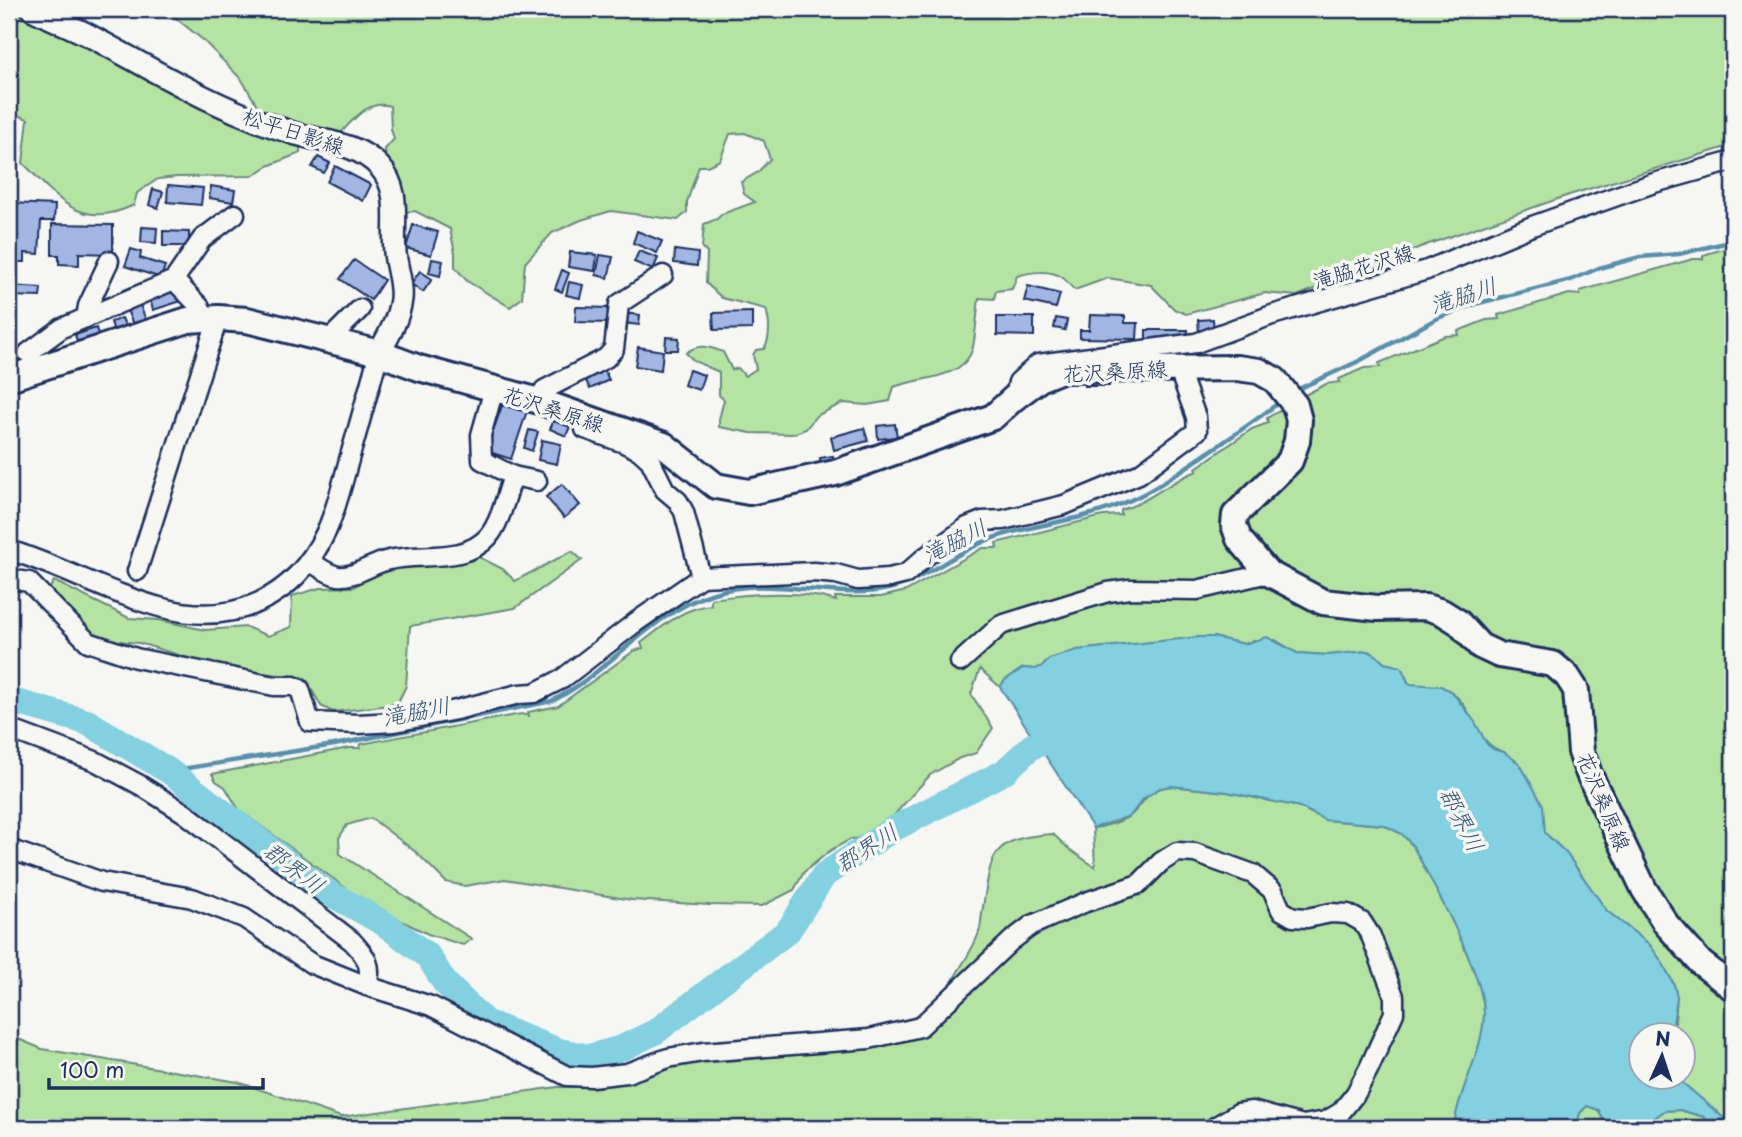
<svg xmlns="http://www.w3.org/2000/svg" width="1742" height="1137" viewBox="0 0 1742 1137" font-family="'Playpen Sans','Klee One',sans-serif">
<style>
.green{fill:#b5e3a2;stroke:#688980;stroke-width:2}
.water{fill:#82d0e0;stroke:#5990ac;stroke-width:2}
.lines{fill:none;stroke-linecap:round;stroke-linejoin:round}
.stream{stroke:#5990ac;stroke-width:4.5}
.river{stroke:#82d0e0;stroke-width:26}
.building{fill:#a1b6e4;stroke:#1b2f5e;stroke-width:2}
.minor-casing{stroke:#1b2f5e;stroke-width:23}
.tertiary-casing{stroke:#1b2f5e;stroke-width:26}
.secondary-casing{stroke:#1b2f5e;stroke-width:30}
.minor{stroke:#f6f6f2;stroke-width:18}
.tertiary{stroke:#f6f6f2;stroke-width:21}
.secondary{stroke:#f6f6f2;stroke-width:24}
.labels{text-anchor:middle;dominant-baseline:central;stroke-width:7;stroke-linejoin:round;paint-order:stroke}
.street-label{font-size:21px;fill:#1b2f5e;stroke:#f6f6f2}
.water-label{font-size:23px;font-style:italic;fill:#35577e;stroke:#f6f6f2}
</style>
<rect width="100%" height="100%" fill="#f6f6f2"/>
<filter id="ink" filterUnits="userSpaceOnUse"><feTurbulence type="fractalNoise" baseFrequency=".0143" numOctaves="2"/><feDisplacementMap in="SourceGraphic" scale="14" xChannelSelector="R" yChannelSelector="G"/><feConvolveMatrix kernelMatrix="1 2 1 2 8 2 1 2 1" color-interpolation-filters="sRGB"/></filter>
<g filter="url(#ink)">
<!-- green -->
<g class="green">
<path d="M9,9h11l280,135v9l-32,13 -16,10 -75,1 -19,2 -21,14 -3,12c-54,26 -75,-6 -111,-42l5,-44 -19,-7z"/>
<path d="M156,9h1577v136l-164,50 -146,51 -126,50 -32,-3 -79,21 -12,-5 -23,-24 -43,-7 -33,12c-6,-4 -7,-9 -12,-12 -12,-9 -33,-6 -46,-2l-5,13 -16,2 -2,8 -15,-1c-2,16 -3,33 -6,49 -8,33 -54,30 -79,40l-4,14 -23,4 -24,-2 -27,13 -10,13 -13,5 -42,-1 -32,-6v-8l5,-19 -5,-5v-23l-25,-11 -8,-8c13,-10 23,-6 37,-1l9,18 6,-2 7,8 11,-7 -3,-14 3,-5 8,-1c7,-12 6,-26 2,-40l-44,-11 -16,-15 1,-30 -5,-5 2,-24 13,-5 5,-5 33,-12 -11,-8 -3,-12 17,-10 12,-13 -6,-18 -19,-8 -15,1 -10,26 -13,6h-8l-12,36v10l-9,8 -67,-9 -30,9 -29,13 -27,30 -3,35 -12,9 -43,-26 -12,-14v-14l-5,-24 -35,-18 -9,1 -3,-2 -17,-46 -1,-15 9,-10 -3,-10 -1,-23c-22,-7 -37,14 -51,29l-77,-21 -20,-34 -39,-40 -31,-25z"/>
<polygon points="1733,246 1733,977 1705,956 1658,895 1591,753 1586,695 1507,653 1459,616 1324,594 1274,566 1244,529 1247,513 1293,468 1301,397 1326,384 1340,382 1339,379 1364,368 1380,367 1379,363 1445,336 1459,335 1458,331 1486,320 1499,319 1498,315 1569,294 1580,295 1580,291 1693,259 1703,259 1703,255"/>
<path d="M1286,407l6,10 -6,32 -54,52 33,81 157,31 139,68 64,187 108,127v131l-56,-48h5v-42l-8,-2 3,-37 -3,-13 -12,-22 -13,-18 -42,-33 -41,-58 -21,-20 -41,-81c-30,-8 -29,-44 -53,-60 -14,-10 -28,-3 -42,-8l-8,-17 -17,-4 -8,-8 -8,-4 -40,4 -31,-2 -22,-13h-20l-10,4 -32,-7h-14l-122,13 -28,9 -6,7 -8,3 -12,-1 -18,12 -5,7 -20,-18 -9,25 22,34 -17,25 -16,5 -30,17 -43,48 -22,15 -14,1 -20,11 -27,22 -10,18 -32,16 -53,-1 -77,-5 -127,-21 -40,7 -19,-4 -29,-29 -46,-35 -24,7 -8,13 1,16 132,85 -9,6 -35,-11 -59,-29 -130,-95 -14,-23 -9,-6 -4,-7 137,-26h11l1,-4 160,-30 8,2 -1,-4 30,-6 76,-55 9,-3 -2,-5c21,-16 43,-36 70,-38v-6c37,-5 89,-10 125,2l-1,-4h46l25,-6 77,-43h14l-1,-5 107,-27 18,-1v-5c28,-8 49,-29 76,-39l-1,-3 56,-39 16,-6 -1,-5z"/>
<polygon points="572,551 582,560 515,608 410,626 406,686 397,704 333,712 321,706 305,678 222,668 139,643 95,639 48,591 54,581 129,618 159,620 205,630 246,627 268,636 291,627 292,596 320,588 354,587 383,566 446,566 475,555 503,569 515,581"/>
<path d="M1171,786l56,6 73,15 25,13 59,5 18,9 11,12c19,37 72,129 71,168 -1,40 -26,75 -30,114h-136l12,-1 72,-127c-2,-22 -20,-66 -35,-83l-71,-8 -9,-4 -20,-28 -89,-31 -15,3 -31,31 -72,26 -113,86c9,-20 24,-38 31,-57 3,-7 3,-15 4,-22 10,-56 4,-75 71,-79l16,15 26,18 -2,-39c10,-1 29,-6 38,-13 16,-14 13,-25 40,-29z"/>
<path d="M1182,861l16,1 54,20 15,18 8,18 21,9 33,-6 20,1 16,16 22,54 1,20 -42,83c-23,29 -48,19 -80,12 -6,-1 -15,-5 -21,-4 -15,3 -30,17 -43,25h-1193v-93l33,14 196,33 103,35 217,-30h41l98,-27 169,-14 54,-10 98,-91 48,-25 84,-33 17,-19z"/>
<polygon points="1587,1106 1598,1110 1604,1121 1603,1128 1576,1128 1580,1113"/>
<polygon points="1680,1110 1704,1117 1715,1128 1641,1128 1664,1111"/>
<polygon points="1242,1118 1297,1128 1225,1128"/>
</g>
<!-- water -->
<path class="water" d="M1199,637h14l31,7 23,-7 30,16 31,2 40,-4 8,4 8,8 17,4 8,17 32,2 11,6 23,30 12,22 6,5 11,3 16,12 23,41 2,28 21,20 41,58 42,33 13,18 12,23 3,12 -4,26 2,12 -35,1v42h37l56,48v2h-18l-11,-11 -24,-7 -16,1 -23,17h-38l1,-7 -5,-11 -12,-4 -7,7 -4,15h-122c4,-39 29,-74 30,-114 1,-39 -52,-131 -71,-168l-11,-12 -18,-9 -59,-5 -25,-13 -73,-15 -55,-6 -12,2 -17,11 -13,17 -37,12 -93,-141 5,-7 18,-12 12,1 8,-3 6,-7 28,-9z"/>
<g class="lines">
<!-- stream -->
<g class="stream">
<polyline points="1294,391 1359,361 1438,318 1479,303 1571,280 1599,268 1640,257 1679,254 1733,241"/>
<path d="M169,771l165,-26 218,-44c58,-29 99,-89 162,-108 54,-17 114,6 169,-3 40,-7 72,-39 110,-52 41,-14 88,-17 128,-34 30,-11 56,-31 82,-48 27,-18 53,-36 78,-55"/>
</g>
<!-- river -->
<polyline class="river" points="9,700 87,722 169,771 324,890 385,924 428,956 445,983 485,1022 559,1051 589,1057 622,1048 655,1032 788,931 824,875 893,829 1004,772 1032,746 1070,735"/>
</g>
<!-- building -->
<g class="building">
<polygon points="318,157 330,163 324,173 312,167"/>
<polygon points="335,166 371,185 363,201 327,182"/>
<polygon points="168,185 203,188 201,205 167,202"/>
<polygon points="211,186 235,190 233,202 209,198"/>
<polygon points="153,189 163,192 158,208 149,205"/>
<polygon points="9,203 55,205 54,221 41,221 39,254 25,253 25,262 9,262"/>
<polygon points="52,224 113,225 113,254 79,253 79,265 59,264 59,255 52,255"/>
<polygon points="413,225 438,232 431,255 406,248"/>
<polygon points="142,227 157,228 156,243 141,242"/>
<polygon points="163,231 189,232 189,246 163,246"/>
<polygon points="637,231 662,241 657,253 633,243"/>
<polygon points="131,249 141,252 140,258 165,266 161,278 125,266"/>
<polygon points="675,250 698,253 697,266 674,263"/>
<polygon points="639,251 658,258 653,270 634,262"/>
<polygon points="570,252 597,255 595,271 568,267"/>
<polygon points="600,255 613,257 608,278 596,275"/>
<polygon points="432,259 443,261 440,276 429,273"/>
<polygon points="354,260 384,280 371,300 340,279"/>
<polygon points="562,270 569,273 562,292 555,289"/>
<polygon points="420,271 432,279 423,292 411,284"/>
<polygon points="569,282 583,285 580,298 566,295"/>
<polygon points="10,286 41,288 40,297 10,296"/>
<polygon points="1028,286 1060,294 1056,308 1024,301"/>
<polygon points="176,287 181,301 153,310 149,295"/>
<polygon points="140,305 147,323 134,327 127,310"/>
<polygon points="576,307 610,308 610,323 575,322"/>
<polygon points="752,312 752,329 714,330 713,313"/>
<polygon points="623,313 640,315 639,325 623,323"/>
<polygon points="1090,315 1125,316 1125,323 1138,323 1137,339 1080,338 1080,330 1089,330"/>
<polygon points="997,317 1034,317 1034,336 997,335"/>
<polygon points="122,318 127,330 115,334 111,322"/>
<polygon points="1056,318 1067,320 1065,330 1054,328"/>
<polygon points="1213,319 1214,331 1199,332 1198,320"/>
<polygon points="96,328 100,341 79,347 75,335"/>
<polygon points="1146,330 1188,330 1187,340 1146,340"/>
<polygon points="666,337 679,338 678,350 665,350"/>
<polygon points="638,347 663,351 661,370 635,366"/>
<polygon points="602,365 609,380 590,389 583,375"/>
<polygon points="689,370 704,375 699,390 684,385"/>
<polygon points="1109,374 1109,386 1085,386 1085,375"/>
<polygon points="504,400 528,408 511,459 486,451"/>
<polygon points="556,415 572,422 566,436 550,429"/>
<polygon points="895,424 897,437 878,439 877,426"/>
<polygon points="864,428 868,441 834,450 831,437"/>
<polygon points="529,430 538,432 532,451 524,448"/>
<polygon points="542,440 561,444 557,464 538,460"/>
<polygon points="833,456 836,468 823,471 820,458"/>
<polygon points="562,484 580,505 564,518 546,497"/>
</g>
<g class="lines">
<!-- minor casing -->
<g class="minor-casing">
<g id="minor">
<polyline points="86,318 88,306 109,261"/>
<polyline points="206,319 200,307 174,280 202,239 235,214"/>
<polyline points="328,341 360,309"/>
<polyline points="28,353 62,328 174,280"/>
<polyline points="1017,387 1018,382 1038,364 1196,343 1272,315 1427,270 1532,226 1654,183 1733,161"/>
<polyline points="494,389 481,435 482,460 513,476 537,481"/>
<polyline points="539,401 544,390 606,358 614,349 619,304 663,275"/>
<polyline points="584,416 585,429 624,443 639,450 650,460 665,490 678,501 684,512 701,577 814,572 836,574 858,580 889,578 906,574 925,557 967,527 982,521 1003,520 1064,505 1139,474 1197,431 1196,417 1178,367"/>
<path d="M9,550c52,16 101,44 154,58 71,19 132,-10 163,-76 11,-24 17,-51 24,-76 10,-34 19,-68 29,-103"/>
<path d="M309,561c9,5 18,13 29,15 17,2 35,-13 51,-16 31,-8 75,4 99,-23 13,-15 18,-42 25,-61"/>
<polyline points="137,571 218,318"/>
<polyline points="9,579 29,582 88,642 136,658 274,686 294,686 300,689 310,722 358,724 395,722 456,710 519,694 534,693 562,679 636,622 701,577"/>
<polyline points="960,662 1001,625 1108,592 1129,589 1197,590 1268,573"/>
<path d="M9,729l86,32 45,24 46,29 166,127c14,15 21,24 15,45"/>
<polyline points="9,849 102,882 192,898 244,918 312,964 367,986 431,1006 567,1076 592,1077 627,1073 668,1058 703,1052 869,1039 920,1027 1011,941 1032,925 1086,902 1139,884 1161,862 1177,852 1195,853 1253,874 1273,891 1281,910 1293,917 1307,918 1331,913 1348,914 1362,922 1371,936 1394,996 1394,1013 1369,1068 1356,1093 1341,1112 1326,1121 1303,1125 1252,1111 1238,1113 1213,1128"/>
</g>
</g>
<!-- tertiary casing -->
<g class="tertiary-casing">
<path id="tertiary" d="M32,9c19,10 39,17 58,27 53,28 105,60 161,82 14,6 30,11 45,16 29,8 61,9 83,32 23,24 13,57 16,86 1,16 8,31 6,47 -2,19 -13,38 -22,54"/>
</g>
<!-- secondary casing -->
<g class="secondary-casing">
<polyline id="secondary" points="9,378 188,320 218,318 247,320 379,353 419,368 539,401 664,445 716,486 749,492 835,473 993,417 1014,398 1041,378 1061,370 1237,368 1259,371 1275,380 1295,405 1299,420 1297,441 1290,461 1235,515 1234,525 1239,539 1268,573 1323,602 1377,608 1426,607 1442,612 1458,622 1480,646 1499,655 1553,664 1567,676 1576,690 1581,752 1589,774 1644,889 1666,924 1701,963 1733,988"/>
</g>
<!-- minor -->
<use href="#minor" class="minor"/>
<!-- tertiary -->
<use href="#tertiary" class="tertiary"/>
<!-- secondary -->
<use href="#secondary" class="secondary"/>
</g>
</g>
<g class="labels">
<!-- street labels -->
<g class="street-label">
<text transform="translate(294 130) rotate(18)">松平日影線</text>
<text transform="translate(1363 265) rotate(-17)">滝脇花沢線</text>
<text transform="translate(1115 370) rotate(-3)">花沢桑原線</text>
<text transform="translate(554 408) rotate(18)">花沢桑原線</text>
<text transform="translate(1605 801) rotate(67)">花沢桑原線</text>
</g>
<!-- water labels -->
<g class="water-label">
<text transform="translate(1463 294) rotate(-18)">滝脇川</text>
<text transform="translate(954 540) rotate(-27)">滝脇川</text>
<text transform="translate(416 710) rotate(-11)">滝脇川</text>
<text transform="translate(1463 819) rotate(63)">郡界川</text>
<text transform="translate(866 847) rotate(-33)">郡界川</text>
<text transform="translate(295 867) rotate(37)">郡界川</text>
</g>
</g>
<!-- margin -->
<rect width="1742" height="1137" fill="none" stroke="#f6f6f2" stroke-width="35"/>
<rect x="18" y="18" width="1707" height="1102" fill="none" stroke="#1b2f5e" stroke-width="2.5" filter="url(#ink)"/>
<!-- north arrow -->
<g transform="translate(1662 1056) rotate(3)"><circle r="33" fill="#f6f6f2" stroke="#9ea6b7" stroke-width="2"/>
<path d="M0-5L12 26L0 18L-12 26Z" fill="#1b2f5e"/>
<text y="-10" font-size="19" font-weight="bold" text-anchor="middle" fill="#1b2f5e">N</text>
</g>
<!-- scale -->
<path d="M49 1078v10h214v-10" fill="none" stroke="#1b2f5e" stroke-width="3.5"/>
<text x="60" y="1078" font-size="21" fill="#1b2f5e" stroke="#f6f6f2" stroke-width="5" paint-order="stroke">100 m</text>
</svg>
